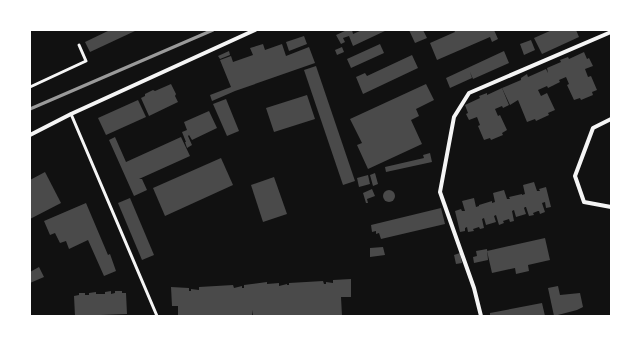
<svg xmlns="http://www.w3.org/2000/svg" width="641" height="346" viewBox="0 0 641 346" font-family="Poppins,sans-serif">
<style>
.building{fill:#4a4a4a}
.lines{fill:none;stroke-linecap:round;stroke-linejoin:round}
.service{stroke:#f5f5f5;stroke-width:3}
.minor{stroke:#f5f5f5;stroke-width:4}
.rail{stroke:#9a9a9a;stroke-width:3}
</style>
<rect width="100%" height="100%" fill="#111"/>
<!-- building -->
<g class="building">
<polygon points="110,30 135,30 135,31 90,52 85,42"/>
<polygon points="347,30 352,30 353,34 362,30 387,30 353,46 349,36 343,38 345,42 341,44 336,35"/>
<polygon points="409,30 423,30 427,38 415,43"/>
<polygon points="454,30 494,30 498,39 492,42 490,37 437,60 430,43 455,32"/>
<polygon points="552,30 576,30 579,37 542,54 534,38"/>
<polygon points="304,36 307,44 289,51 286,42"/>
<polygon points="531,40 535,50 524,55 520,44"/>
<polygon points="263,44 265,50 282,44 286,56 309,47 315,63 235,91 212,101 210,95 231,87 220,60 231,56 233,62 253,55 250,48"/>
<polygon points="380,44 384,53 351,68 347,59"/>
<polygon points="342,47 344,52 337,55 335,50"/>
<polygon points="229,51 230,55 220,59 218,56"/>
<polygon points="504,51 509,63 473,79 470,72 472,78 450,88 446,78"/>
<polygon points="584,52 587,59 589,58 593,66 585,69 588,77 591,76 597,90 592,92 593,95 581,100 580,98 574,100 567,85 569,84 566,77 559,80 560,82 548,88 547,86 538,90 541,96 547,93 555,110 548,113 549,115 536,121 535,119 527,122 518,100 510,105 502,88 521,80 521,78 527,74 528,77 546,69 548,73 547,68 561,62 560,60 568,57 569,59"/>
<polygon points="412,55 418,68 363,94 356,77 365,73 367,76"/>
<polygon points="316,66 355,181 343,185 304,70"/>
<polygon points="171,84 176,94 175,96 178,102 149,116 141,98 145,96 145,94 153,90 155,91"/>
<polygon points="426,84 434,100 416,109 419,116 411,120 422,144 368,169 357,145 362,143 350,119"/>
<polygon points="502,88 509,105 503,108 502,106 495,109 498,116 500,115 507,130 502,133 503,135 491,140 490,138 484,140 478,126 480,125 477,117 469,120 466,114 468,113 465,105 480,98 479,96 487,93 487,95"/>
<polygon points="307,95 315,119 274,132 266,108"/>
<polygon points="226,99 239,131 227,136 213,104"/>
<polygon points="138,100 146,117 106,135 98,118"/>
<polygon points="209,111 217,128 192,140 189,135 188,136 192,145 187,148 185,142 186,142 182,132 187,130 184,122"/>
<polygon points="115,137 126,162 181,137 190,156 139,179 142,179 147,190 134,196 109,140"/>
<polygon points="430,153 432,162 386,172 385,167 424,158 423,155"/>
<polygon points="221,158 233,185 165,216 153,188"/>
<polygon points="45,172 61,203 30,219 30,180"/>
<polygon points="375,173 378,184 373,186 370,175"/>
<polygon points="368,175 370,184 359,187 357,178"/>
<polygon points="274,177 287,214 263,222 251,185"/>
<polygon points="534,182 537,191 540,191 539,189 546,187 551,207 546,208 545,202 542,203 545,212 540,214 539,211 538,211 533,213 534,215 529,216 526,207 525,207 524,208 526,214 516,217 514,210 512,211 514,221 510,222 509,219 503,221 504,223 499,225 496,215 494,216 496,222 486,225 484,218 482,219 484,228 480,229 479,227 473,229 474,231 468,232 467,227 465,228 465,231 460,232 455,211 461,209 462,211 465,211 462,201 474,198 476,207 479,206 479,205 492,201 492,203 495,202 493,193 504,190 507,199 510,199 509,197 522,194 522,195 525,194 523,185"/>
<polygon points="372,189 375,196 367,199 368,203 366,203 363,193"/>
<circle cx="389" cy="196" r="6"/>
<polygon points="130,198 154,255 142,260 118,203"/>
<polygon points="86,203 108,255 110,254 116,271 104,276 88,240 69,249 66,241 60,243 55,233 50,235 44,221"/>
<polygon points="441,208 445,224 381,239 379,233 376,234 376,231 372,232 371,225"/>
<polygon points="545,238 550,260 528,265 529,271 516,274 515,268 492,273 487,251"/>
<polygon points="383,247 385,255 370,257 370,248"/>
<polygon points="487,249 488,260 474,263 473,257 477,256 476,251"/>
<polygon points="460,253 462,263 456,264 454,255"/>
<polygon points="39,267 44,277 30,283 30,272"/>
<polygon points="351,279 351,297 341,297 342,316 253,316 252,310 252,316 178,316 178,306 172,306 171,287 189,288 189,291 191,291 191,289 199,290 199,287 233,285 234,288 242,286 242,288 244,288 244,285 267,282 267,284 279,283 279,286 287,284 287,285 289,285 289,283 323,281 324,284 326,284 326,282 333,283 333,280"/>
<polygon points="558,286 560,295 580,293 583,307 577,310 554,316 548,288"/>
<polygon points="111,291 111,294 115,293 115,291 122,291 122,293 126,293 127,314 75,316 74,296 79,295 79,293 85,293 85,295 89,295 89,293 96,292 96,294 105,294 105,292"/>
<polygon points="542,303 545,316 490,316 490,313"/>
</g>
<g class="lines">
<!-- service -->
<g class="service">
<polyline points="30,87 86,61 79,45"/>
<polyline points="71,114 157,316"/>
</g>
<!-- minor -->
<g class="minor">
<polyline points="611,119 593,128 575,176 584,202 611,207"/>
<polyline points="30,135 71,114 255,30"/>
<polyline points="481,316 474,288 440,192 454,117 469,93 611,32"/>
</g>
<!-- rail -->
<polyline class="rail" points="30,109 213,30"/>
</g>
<!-- border -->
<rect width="641" height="346" fill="none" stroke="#ffffff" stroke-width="62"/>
</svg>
